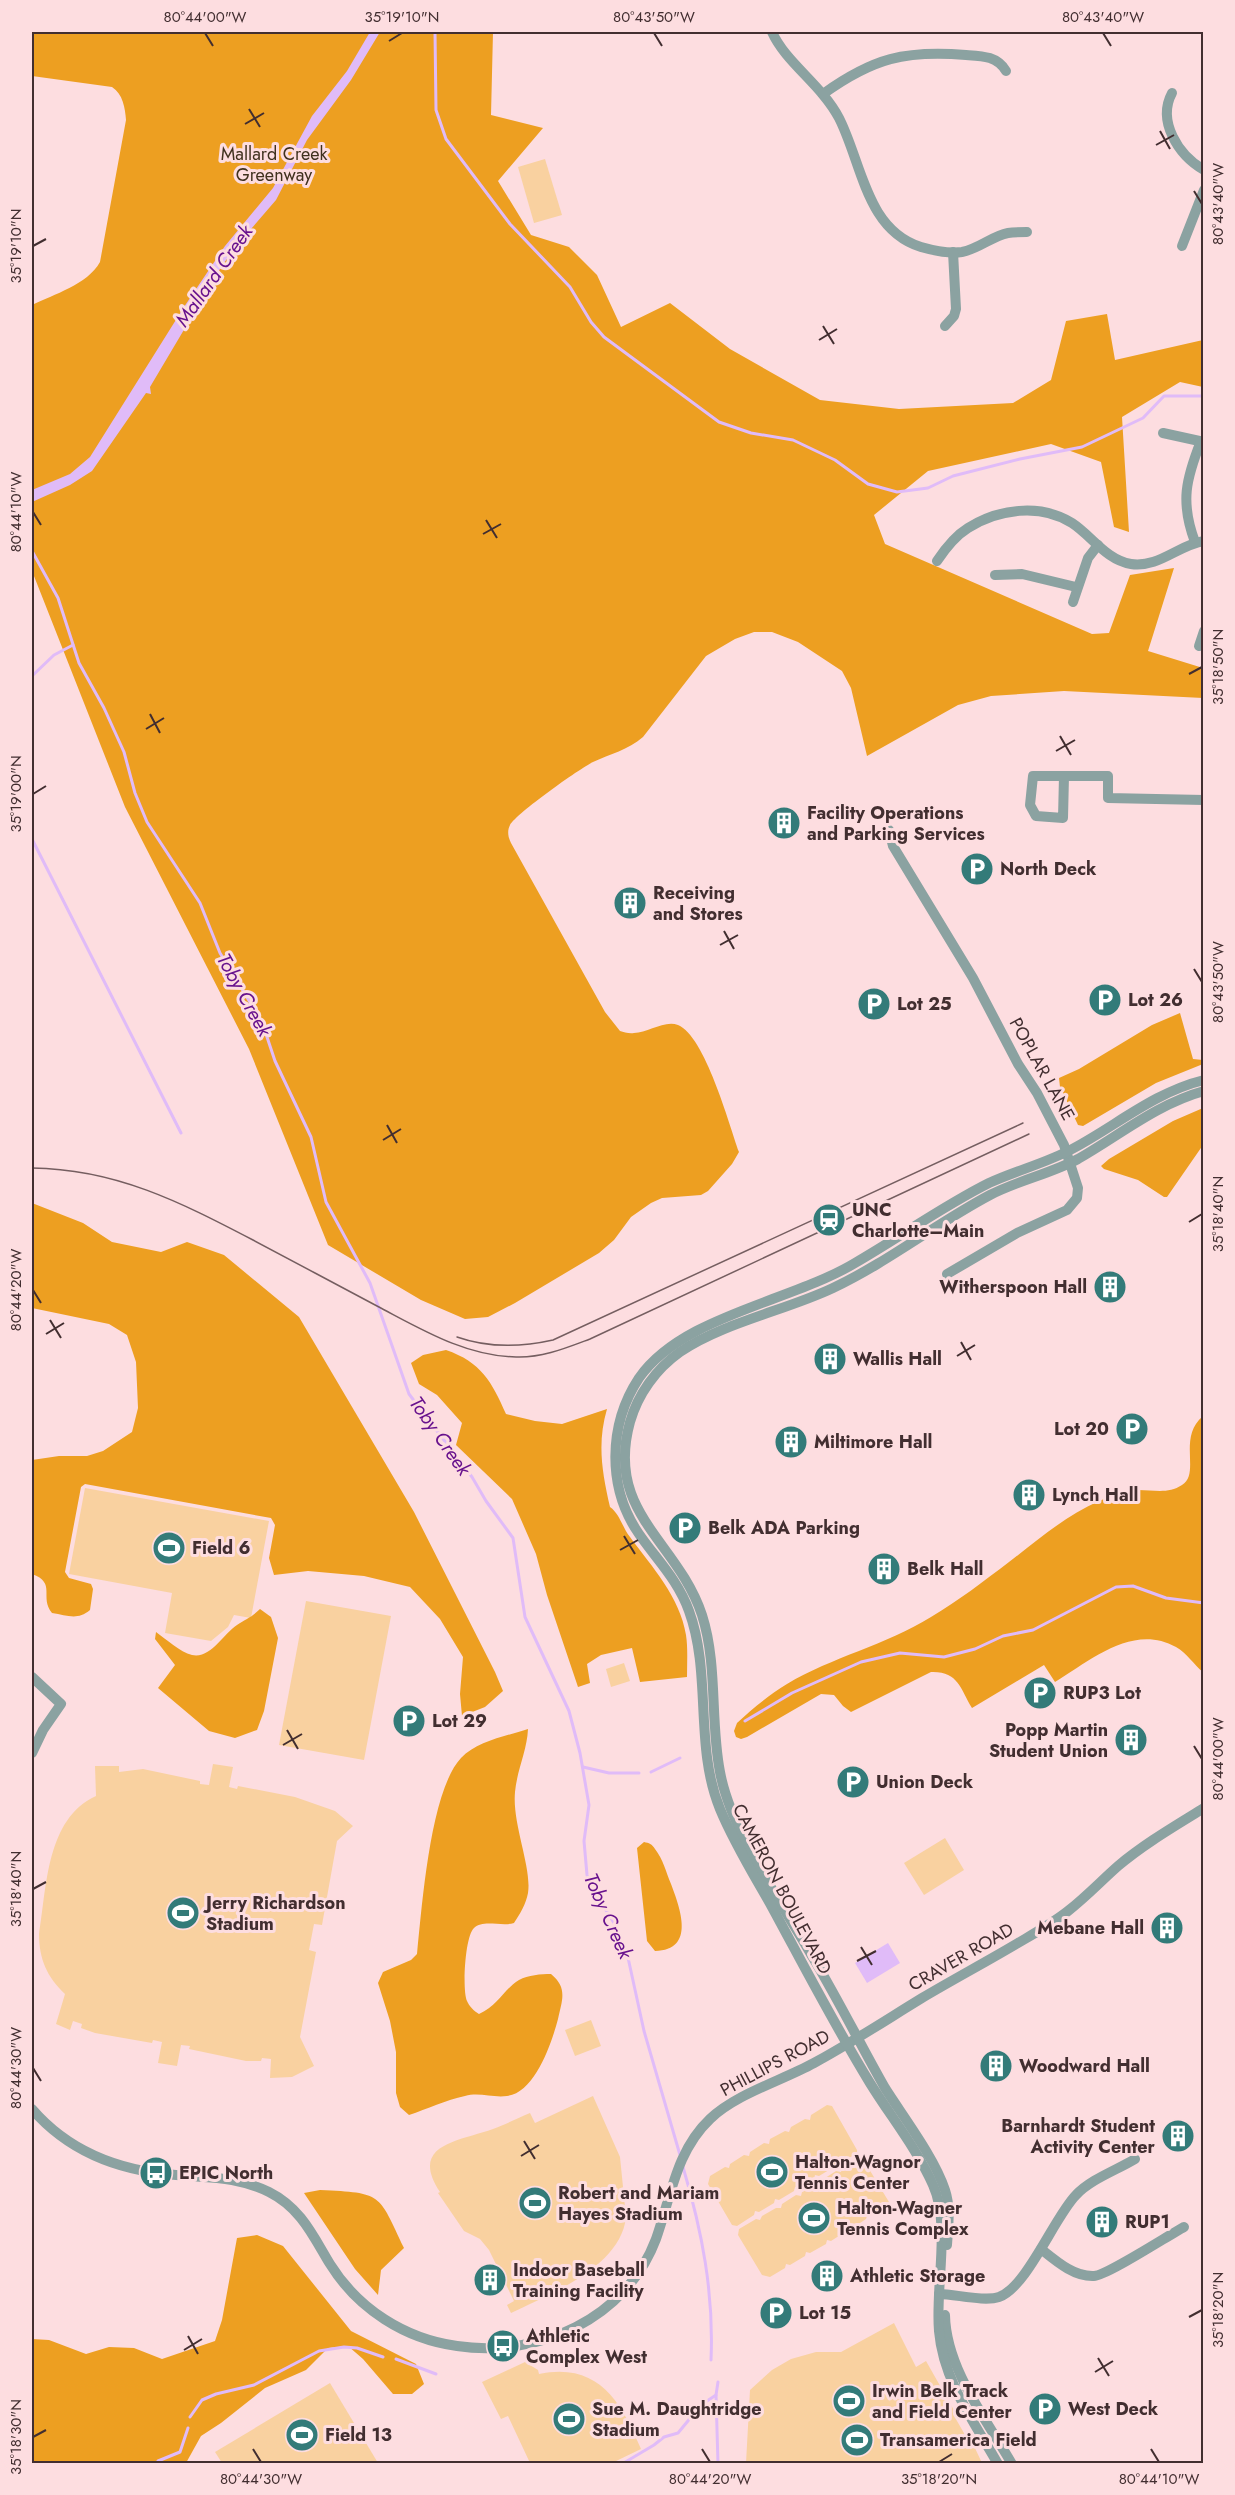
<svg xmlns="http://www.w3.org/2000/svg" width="1235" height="2495" viewBox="0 0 1235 2495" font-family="Jost,sans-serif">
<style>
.green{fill:#f9d1a0}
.forest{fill:#ed9f21}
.water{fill:#e0bbf8}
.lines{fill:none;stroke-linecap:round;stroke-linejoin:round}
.stream{stroke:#e0bbf8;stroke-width:3}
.minor{stroke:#8ba2a1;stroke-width:10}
.tram{stroke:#755e60;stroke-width:1.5}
.ticks{fill:none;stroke:#422e30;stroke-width:2}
.labels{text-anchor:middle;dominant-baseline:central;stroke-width:6;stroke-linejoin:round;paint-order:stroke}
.park-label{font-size:18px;fill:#40311e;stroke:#fddde0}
.poi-label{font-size:18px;font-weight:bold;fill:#422e30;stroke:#fddde0;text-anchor:start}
.street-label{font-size:18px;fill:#422e30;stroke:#fddde0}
.water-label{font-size:20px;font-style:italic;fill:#68128d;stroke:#fddde0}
.neatline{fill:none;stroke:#422e30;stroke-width:2}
.ticks-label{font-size:15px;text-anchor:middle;fill:#422e30}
</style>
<rect width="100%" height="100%" fill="#fddde0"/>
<!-- green -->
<g class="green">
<polygon points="545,159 562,215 534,223 518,167"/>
<polygon points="85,1488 269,1521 251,1618 234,1615 228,1627 211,1641 165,1633 172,1593 69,1574"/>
<polygon points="306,1601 391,1616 364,1760 279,1745"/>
<polygon points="624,1663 630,1681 611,1687 606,1669"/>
<path d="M213,1764l20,3 -4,20 8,2 1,-3 57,11 40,14 18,15 -16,15 -15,84 -8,-1 -5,26 7,2 -16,85 14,29 -22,11 -22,1 1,-19 -9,-1 -1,3h-15l-57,-12 1,-3 -9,-1 -4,21 -19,-3 4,-21 -9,-2 -1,3 -57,-10 -14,-5 1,-4 -9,-3 -3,9 -14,-6 9,-30c-18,-17 -26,-35 -26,-60 8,-47 7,-115 57,-138l-1,-30h24v6l24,-3 57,12v3l9,1z"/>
<polygon points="945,1838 964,1870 924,1895 904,1863"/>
<polygon points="591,2020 601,2046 575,2056 565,2030"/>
<path d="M593,2096l27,61 6,60c-5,50 -76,77 -115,96l-4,-8 7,-4 -25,-51 -9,-11 -16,-8 -26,-38 2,-1c-32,-48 20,-51 53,-63 11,-4 25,-11 37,-16l5,10z"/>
<polygon points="827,2105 832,2106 857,2150 857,2153 839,2164 835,2163 834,2167 819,2176 815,2175 814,2179 799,2188 795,2187 794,2191 779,2200 775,2199 774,2203 759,2212 755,2211 754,2215 737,2226 732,2225 708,2184 710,2176 725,2167 729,2168 730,2164 744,2155 749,2156 750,2152 764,2143 769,2144 770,2139 785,2131 789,2132 791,2127 805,2119 810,2120 811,2115"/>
<polygon points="859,2158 863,2159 889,2202 888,2206 871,2216 867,2216 866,2219 851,2229 847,2228 845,2232 831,2241 827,2240 826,2244 810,2253 806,2252 805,2256 790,2265 786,2264 785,2268 770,2277 762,2275 738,2235 739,2229 756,2219 760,2220 762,2216 776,2208 781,2208 782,2204 796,2195 801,2196 802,2192 816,2183 821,2184 822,2180 836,2171 841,2172 842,2168"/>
<polygon points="894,2323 916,2367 926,2361 955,2412 953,2414 972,2447 974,2446 982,2463 746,2463 750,2390 772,2370 791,2359 816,2352 841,2352"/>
<path d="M525,2362l13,8 1,4c59,-12 82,27 102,75l-29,14h-82l-22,-47 -7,3 -19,-37z"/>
<polygon points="330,2383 378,2463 222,2463 215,2452"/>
</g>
<!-- forest -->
<g class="forest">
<path d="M32,32h461l-2,83 52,13 -45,53 33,54 38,12 28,28 24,52 49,-24 60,46 90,51 79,9 114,-6 38,-23 15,-59 41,-7 8,46 88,-20v47l-23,-5 -58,35 7,115 -15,-5 -13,-65 -50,-18 -123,27 -54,44 11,29 207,90 17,-1 21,-58 44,-7 -26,83 55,17v30l-139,-7 -73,5 -33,9 -91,51 -16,-68 -9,-17 -44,-29 -26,-10h-18l-19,7 -29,17 -63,81c-15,13 -33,17 -50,25 -14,7 -76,51 -83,63 -3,6 -2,12 1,18l94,169 15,19c4,1 9,3 14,2 14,0 30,-13 44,-8 27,11 51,99 61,127l-7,12 -24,27 -7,4 -39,3 -11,5 -20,14 -17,23 -15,13 -84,50 -27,14 -23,2 -44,-19 -93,-55 -79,-196 -124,-242 -93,-236v-266c22,-11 55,-20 68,-43l26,-142c-1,-12 -3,-26 -14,-33l-80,-11z"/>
<polygon points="1180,1013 1193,1059 1203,1060 1203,1064 1156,1083 1083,1126 1078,1125 1060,1087 1059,1078 1079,1069 1152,1025"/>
<polygon points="1203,1108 1203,1145 1167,1197 1164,1197 1138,1180 1104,1169 1101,1166 1109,1159 1173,1121"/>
<path d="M32,1203l51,20 29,19 49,10 26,-10 37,13 75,62 115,195 81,160 8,19 -18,16 -23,9 -2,-22 3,-37 -23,-38 -30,-32 -46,-11 -56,-5 -34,4 -5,-17 6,-33 -4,-7 -186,-34 -4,3 -16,85 4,6 22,6 2,5 -3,21c-13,11 -23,5 -38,3 -13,-16 5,-30 -20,-39v-114l27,-4h28l16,-5 29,-19 6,-24 -2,-46 -9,-27 -18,-11 -77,-16z"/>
<path d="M446,1350c35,12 46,32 60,64l29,7 27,3 45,-15c-10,34 -5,63 3,98 10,7 12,20 20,30 22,30 50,60 56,98 2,13 1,28 1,42l-47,5 -8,-34 -31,7 -14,9 3,19 -12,4 -31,-92 -11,-41 -24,-55 -56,-54 6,-22 -25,-28 -18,-11 -8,-21 12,-8z"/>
<path d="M1203,1416v256c-9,-7 -16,-19 -27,-25 -43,-24 -85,13 -121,35l-11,-17 -72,43c-12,-20 -14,-37 -41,-36l-80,40 -8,-6 -9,-11 -13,-1 -74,43 -6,2 -5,-2 -2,-6 3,-8c15,-14 32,-28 50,-39 45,-27 99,-39 144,-67 27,-16 53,-36 78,-55 29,-22 56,-46 90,-61 10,-4 24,-9 35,-11 17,-1 33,5 48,-5 19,-12 -5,-47 21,-69z"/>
<path d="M260,1609l11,8 7,21 -14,73 -7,19 -22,8 -26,-7 -51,-43 17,-23 -20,-26 1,-7c10,7 24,20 36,23 19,4 31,-21 45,-30 9,-6 15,-8 23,-16z"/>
<path d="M528,1729c-1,22 -11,41 -13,63 -3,32 17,75 13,101 -2,11 -8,21 -14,30 -12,4 -31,-4 -40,5 -9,8 -12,62 -7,73 2,5 7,10 12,13 19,-8 24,-24 40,-34 9,-5 22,-6 32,-6 17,14 11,26 7,45 -6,23 -23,74 -51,77 -14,2 -28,-4 -42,0 -19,4 -38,13 -56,19l-9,-8 -4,-14v-41l-6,-31 -12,-38 5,-11 28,-12 6,-6c5,-47 13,-163 44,-196 16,-17 46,-22 67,-29z"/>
<path d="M644,1842c5,1 8,2 11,7 8,10 11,23 16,35 9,24 25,66 -16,67l-8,-10 -10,-93z"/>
<path d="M320,2190c63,3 58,3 84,58l-23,22 -3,25 -23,-26 -51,-76z"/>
<polygon points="257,2235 283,2246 351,2331 416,2364 424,2384 412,2394 393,2394 363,2359 348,2346 328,2348 306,2370 265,2388 221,2423 201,2436 186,2463 32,2463 32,2339 49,2340 86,2354 109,2347 134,2348 162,2359 215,2341 222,2320 237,2238"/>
</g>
<!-- water -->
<g class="water">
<polygon points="370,32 380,32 351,80 307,140 276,200 233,250 220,269 150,387 151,394 146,393 92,471 70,485 32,502 32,490 70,474 90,457 184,307 225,246 273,188 312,116 347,71"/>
<polygon points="888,1943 900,1963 867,1983 855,1963"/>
</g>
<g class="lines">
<!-- stream -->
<g class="stream">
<polyline points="435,32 436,110 446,139 510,224 570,287 591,322 604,337 719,422 751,433 793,440 835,460 868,484 897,492 928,488 953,476 1020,459 1082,447 1143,418 1164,396 1204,396"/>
<polyline points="32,551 58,598 79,663 104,708 124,752 135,793 147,822 200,903 220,953 262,1022 275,1061 311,1137 326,1202 370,1283 409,1394 472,1477 486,1501 513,1538 525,1617 569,1711 580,1753 589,1805 584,1841 587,1875 595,1893 614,1923 627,1953 644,2031 680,2155"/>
<polyline points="32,676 54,655 73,645"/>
<polyline points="32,839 181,1133"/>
<polyline points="745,1721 792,1693 861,1662 900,1653 944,1657 975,1649 1003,1636 1033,1630 1116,1587 1133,1586 1166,1598 1204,1603"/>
<polyline points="583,1767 609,1773 639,1773"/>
<polyline points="651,1772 680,1758"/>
<path d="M683,2167c19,64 31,126 28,193"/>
<polyline points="396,2359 436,2374"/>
<polyline points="190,2417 202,2400 216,2394 254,2385 319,2351 344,2347 357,2348 383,2357"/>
<polyline points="158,2461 180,2452 188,2428"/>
<polyline points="622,2464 654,2445 664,2437 678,2433 701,2405 716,2395"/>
<polyline points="718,2464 716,2395 718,2382"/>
</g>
<!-- minor -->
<g class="minor">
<path d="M772,32c14,31 49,52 67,86 23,45 27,112 82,129 14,4 27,7 41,5 17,-3 30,-16 46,-19 6,-1 13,-1 19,-1"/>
<path d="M1172,93c-15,28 6,62 32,77"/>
<path d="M823,94c50,-36 82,-44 143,-39 16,1 31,1 40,16"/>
<polyline points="1182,246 1204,190"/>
<polyline points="945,326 954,316 956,309 953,252"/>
<polyline points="1163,433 1204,442"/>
<path d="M1195,542c-15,-40 -9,-63 6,-101"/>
<path d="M937,561c8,-12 18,-25 31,-33 30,-19 72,-25 104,-5 20,13 34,37 59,41 28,4 47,-19 73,-23"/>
<polyline points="995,575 1022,574 1076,587"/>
<polyline points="1073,602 1088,558 1098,545"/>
<polyline points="1199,646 1204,631"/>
<polyline points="1064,776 1063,818 1036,816 1030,805 1033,776 1108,776 1108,798 1204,800"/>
<polyline points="889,830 893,846 973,978 1018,1064 1037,1093 1064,1145 1078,1188 1077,1198 1067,1210 1017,1233 947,1274"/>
<polyline points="32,1677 61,1704 43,1730 32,1753"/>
<path d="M32,2109c37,43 88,62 144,66 35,3 60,1 93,17 32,16 44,44 61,72 28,45 75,75 127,82 82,12 169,-27 199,-107 15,-42 20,-88 54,-120 26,-25 71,-38 104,-56 37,-20 72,-43 108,-65 32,-19 64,-36 96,-55 17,-10 35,-20 50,-32 18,-14 33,-30 50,-45 26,-22 57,-40 86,-58"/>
<path d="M947,2245c1,-18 4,-37 -2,-55 -11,-33 -41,-72 -60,-102 -25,-44 -47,-89 -73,-132 -30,-53 -81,-124 -92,-184 -10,-51 -2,-107 -18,-157 -25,-75 -97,-102 -72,-193 8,-28 26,-53 50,-70 42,-29 107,-42 153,-64 55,-26 104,-65 157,-93 29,-15 60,-21 88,-36 42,-24 79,-55 126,-68"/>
<path d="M1041,2249c15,12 33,28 53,27 12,0 75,-41 90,-49"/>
<path d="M939,2294c16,0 45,8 60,3 28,-10 56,-81 77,-102 15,-16 41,-25 59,-36"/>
<path d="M945,2315c1,53 41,104 67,149"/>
<path d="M998,2464c-24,-42 -55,-84 -59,-133 -4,-44 12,-106 -6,-146 -16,-36 -42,-68 -63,-102 -35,-57 -66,-117 -98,-176 -18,-32 -38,-64 -52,-98 -26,-63 -8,-135 -31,-198 -11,-31 -32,-51 -50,-77 -32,-46 -31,-109 0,-156 43,-62 151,-76 216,-115 45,-26 88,-57 134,-80 28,-13 58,-20 85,-35 43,-23 81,-56 130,-68"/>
</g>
<!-- tram -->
<g class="tram">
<path d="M32,1168c84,1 148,34 221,72 41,22 83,44 124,66 44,23 88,50 139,51 26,1 50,-9 74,-18l439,-205"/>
<path d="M457,1337c31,11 65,10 96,3l470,-217"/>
</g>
</g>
<!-- ticks -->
<path class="ticks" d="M205,33l8,13M654,33l8,13M1103,33l8,13M389,41l13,-8M249,109l11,18M245,124l19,-11M1160,131l10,18M1156,145l18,-10M1194,191l8,13M33,246l13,-7M823,326l11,18M819,340l18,-11M33,512l8,13M486,520l11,18M483,534l18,-10M1189,674l13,-7M150,714l10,19M146,729l18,-11M1060,736l11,19M1056,751l19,-11M33,794l13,-8M724,931l10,18M720,945l18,-10M1194,969l8,13M387,1125l10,18M383,1140l18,-11M1189,1222l13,-8M33,1290l8,13M50,1320l11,18M46,1334l18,-11M961,1342l10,18M957,1356l18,-11M624,1536l11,18M620,1550l18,-10M287,1730l11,19M283,1745l19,-11M1194,1746l8,13M33,1889l13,-7M861,1947l11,18M857,1961l19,-10M33,2068l8,13M524,2141l11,18M521,2156l18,-11M1189,2317l13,-7M188,2336l10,18M184,2350l18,-11M1098,2358l11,18M1095,2372l18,-11M33,2437l13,-7M253,2449l8,13M702,2449l8,13M1151,2449l8,13M939,2462l13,-8"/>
<!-- icons -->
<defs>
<g id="building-disc" transform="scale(1.725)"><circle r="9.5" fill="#337b79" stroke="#fddde0"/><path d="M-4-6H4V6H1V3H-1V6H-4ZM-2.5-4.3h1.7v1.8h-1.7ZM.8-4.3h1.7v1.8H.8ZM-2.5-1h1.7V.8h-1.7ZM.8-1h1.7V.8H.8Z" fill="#fff"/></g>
<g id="parking-disc" transform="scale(1.725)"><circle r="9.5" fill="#337b79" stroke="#fddde0"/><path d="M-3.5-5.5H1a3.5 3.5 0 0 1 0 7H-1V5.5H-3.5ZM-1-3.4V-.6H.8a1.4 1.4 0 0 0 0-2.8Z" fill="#fff"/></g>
<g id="station-disc" transform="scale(1.725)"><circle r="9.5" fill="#337b79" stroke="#fddde0"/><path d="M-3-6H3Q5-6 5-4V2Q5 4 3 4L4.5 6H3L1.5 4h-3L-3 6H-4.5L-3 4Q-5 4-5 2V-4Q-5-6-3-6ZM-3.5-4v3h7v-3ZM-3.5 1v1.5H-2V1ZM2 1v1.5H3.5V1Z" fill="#fff"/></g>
<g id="stadium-disc" transform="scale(1.725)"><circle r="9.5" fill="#337b79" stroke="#fddde0"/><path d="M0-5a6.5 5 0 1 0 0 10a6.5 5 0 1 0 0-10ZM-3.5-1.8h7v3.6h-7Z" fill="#fff"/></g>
<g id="bus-disc" transform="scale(1.725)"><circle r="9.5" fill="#337b79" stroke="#fddde0"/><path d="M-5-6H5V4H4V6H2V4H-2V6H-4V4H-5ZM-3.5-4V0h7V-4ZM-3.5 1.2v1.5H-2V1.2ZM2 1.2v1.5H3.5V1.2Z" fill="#fff"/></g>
</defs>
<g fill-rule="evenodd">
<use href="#building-disc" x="784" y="823"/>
<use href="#parking-disc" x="977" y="869"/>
<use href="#building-disc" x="630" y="903"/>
<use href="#parking-disc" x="1105" y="1000"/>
<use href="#parking-disc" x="874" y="1004"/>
<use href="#station-disc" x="829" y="1220"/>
<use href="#building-disc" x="1110" y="1287"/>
<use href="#building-disc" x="830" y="1359"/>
<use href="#parking-disc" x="1132" y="1429"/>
<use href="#building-disc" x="791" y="1442"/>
<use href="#building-disc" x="1029" y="1495"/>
<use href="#parking-disc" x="685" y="1528"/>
<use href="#stadium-disc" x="169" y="1548"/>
<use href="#building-disc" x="884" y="1569"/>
<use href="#parking-disc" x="1040" y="1693"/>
<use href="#parking-disc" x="409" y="1721"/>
<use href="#building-disc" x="1131" y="1740"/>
<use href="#parking-disc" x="853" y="1782"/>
<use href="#stadium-disc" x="183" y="1913"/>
<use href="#building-disc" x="1167" y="1928"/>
<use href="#building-disc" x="996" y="2066"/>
<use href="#building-disc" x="1178" y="2136"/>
<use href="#stadium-disc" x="772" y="2172"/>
<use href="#bus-disc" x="156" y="2173"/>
<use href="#stadium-disc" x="535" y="2203"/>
<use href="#stadium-disc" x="814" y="2218"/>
<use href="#building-disc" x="1102" y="2222"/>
<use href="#building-disc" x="827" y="2276"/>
<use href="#building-disc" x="490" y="2280"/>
<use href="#parking-disc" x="776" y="2313"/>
<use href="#bus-disc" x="503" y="2346"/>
<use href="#stadium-disc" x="849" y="2401"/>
<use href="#parking-disc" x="1045" y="2409"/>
<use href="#stadium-disc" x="569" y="2419"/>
<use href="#stadium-disc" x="302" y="2435"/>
<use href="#stadium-disc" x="857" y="2440"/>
</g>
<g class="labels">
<!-- park labels -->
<g class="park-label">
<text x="274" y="154">Mallard Creek<tspan x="274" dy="21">Greenway</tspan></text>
</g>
<!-- poi labels -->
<g class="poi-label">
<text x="807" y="813">Facility Operations<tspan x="807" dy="21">and Parking Services</tspan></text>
<text x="1000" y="869">North Deck</text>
<text x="653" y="893">Receiving<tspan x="653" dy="21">and Stores</tspan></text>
<text x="1128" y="1000">Lot 26</text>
<text x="897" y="1004">Lot 25</text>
<text x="852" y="1210">UNC<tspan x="852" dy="21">Charlotte–Main</tspan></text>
<text x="1087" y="1287" text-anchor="end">Witherspoon Hall</text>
<text x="853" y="1359">Wallis Hall</text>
<text x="1109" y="1429" text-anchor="end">Lot 20</text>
<text x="814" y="1442">Miltimore Hall</text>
<text x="1052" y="1495">Lynch Hall</text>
<text x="708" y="1528">Belk ADA Parking</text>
<text x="192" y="1548">Field 6</text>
<text x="907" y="1569">Belk Hall</text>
<text x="1063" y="1693">RUP3 Lot</text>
<text x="432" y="1721">Lot 29</text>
<text x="1108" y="1730" text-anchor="end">Popp Martin<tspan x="1108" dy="21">Student Union</tspan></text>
<text x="876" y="1782">Union Deck</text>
<text x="206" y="1903">Jerry Richardson<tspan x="206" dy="21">Stadium</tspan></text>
<text x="1144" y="1928" text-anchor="end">Mebane Hall</text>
<text x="1019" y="2066">Woodward Hall</text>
<text x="1155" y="2126" text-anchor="end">Barnhardt Student<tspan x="1155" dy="21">Activity Center</tspan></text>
<text x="795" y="2162">Halton-Wagnor<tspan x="795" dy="21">Tennis Center</tspan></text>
<text x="179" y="2173">EPIC North</text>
<text x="558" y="2193">Robert and Mariam<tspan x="558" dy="21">Hayes Stadium</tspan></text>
<text x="837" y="2208">Halton-Wagner<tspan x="837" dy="21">Tennis Complex</tspan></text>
<text x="1125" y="2222">RUP1</text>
<text x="513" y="2270">Indoor Baseball<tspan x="513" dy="21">Training Facility</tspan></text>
<text x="850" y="2276">Athletic Storage</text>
<text x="799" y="2313">Lot 15</text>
<text x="526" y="2336">Athletic<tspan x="526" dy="21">Complex West</tspan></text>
<text x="872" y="2391">Irwin Belk Track<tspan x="872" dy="21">and Field Center</tspan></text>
<text x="592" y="2409">Sue M. Daughtridge<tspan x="592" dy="21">Stadium</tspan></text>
<text x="1068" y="2409">West Deck</text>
<text x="325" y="2435">Field 13</text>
<text x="880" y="2440">Transamerica Field</text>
</g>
<!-- street labels -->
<g class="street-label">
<text transform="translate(1042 1069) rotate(61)">POPLAR LANE</text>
<text transform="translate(782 1889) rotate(62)">CAMERON BOULEVARD</text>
<text transform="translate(961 1957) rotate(-30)">CRAVER ROAD</text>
<text transform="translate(775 2063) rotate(-28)">PHILLIPS ROAD</text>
</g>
<!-- water labels -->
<g class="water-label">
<text transform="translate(214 276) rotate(-55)">Mallard Creek</text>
<text transform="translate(244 995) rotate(61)">Toby Creek</text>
<text transform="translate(440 1436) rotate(55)">Toby Creek</text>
<text transform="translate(608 1916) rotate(66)">Toby Creek</text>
</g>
</g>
<!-- border -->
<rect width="1235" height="2495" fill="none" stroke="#fddde0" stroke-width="66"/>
<rect x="33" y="33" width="1169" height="2429" class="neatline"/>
<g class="ticks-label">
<text x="205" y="22">80°44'00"W</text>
<text x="402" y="22">35°19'10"N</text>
<text x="654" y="22">80°43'50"W</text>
<text x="1103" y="22">80°43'40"W</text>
<text transform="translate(1218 204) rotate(-90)" y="5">80°43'40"W</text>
<text transform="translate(16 246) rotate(-90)" y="5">35°19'10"N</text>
<text transform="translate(16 512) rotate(-90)" y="5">80°44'10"W</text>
<text transform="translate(1218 667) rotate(-90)" y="5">35°18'50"N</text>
<text transform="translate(16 794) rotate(-90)" y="5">35°19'00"N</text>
<text transform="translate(1218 982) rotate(-90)" y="5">80°43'50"W</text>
<text transform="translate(1218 1214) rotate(-90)" y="5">35°18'40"N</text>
<text transform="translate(16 1290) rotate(-90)" y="5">80°44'20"W</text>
<text transform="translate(1218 1759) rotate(-90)" y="5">80°44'00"W</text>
<text transform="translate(16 1889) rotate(-90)" y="5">35°18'40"N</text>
<text transform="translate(16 2068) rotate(-90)" y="5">80°44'30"W</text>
<text transform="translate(1218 2310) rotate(-90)" y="5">35°18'20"N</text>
<text transform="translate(16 2437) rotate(-90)" y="5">35°18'30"N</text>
<text x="261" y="2484">80°44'30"W</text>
<text x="710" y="2484">80°44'20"W</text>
<text x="939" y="2484">35°18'20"N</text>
<text x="1159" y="2484">80°44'10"W</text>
</g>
</svg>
